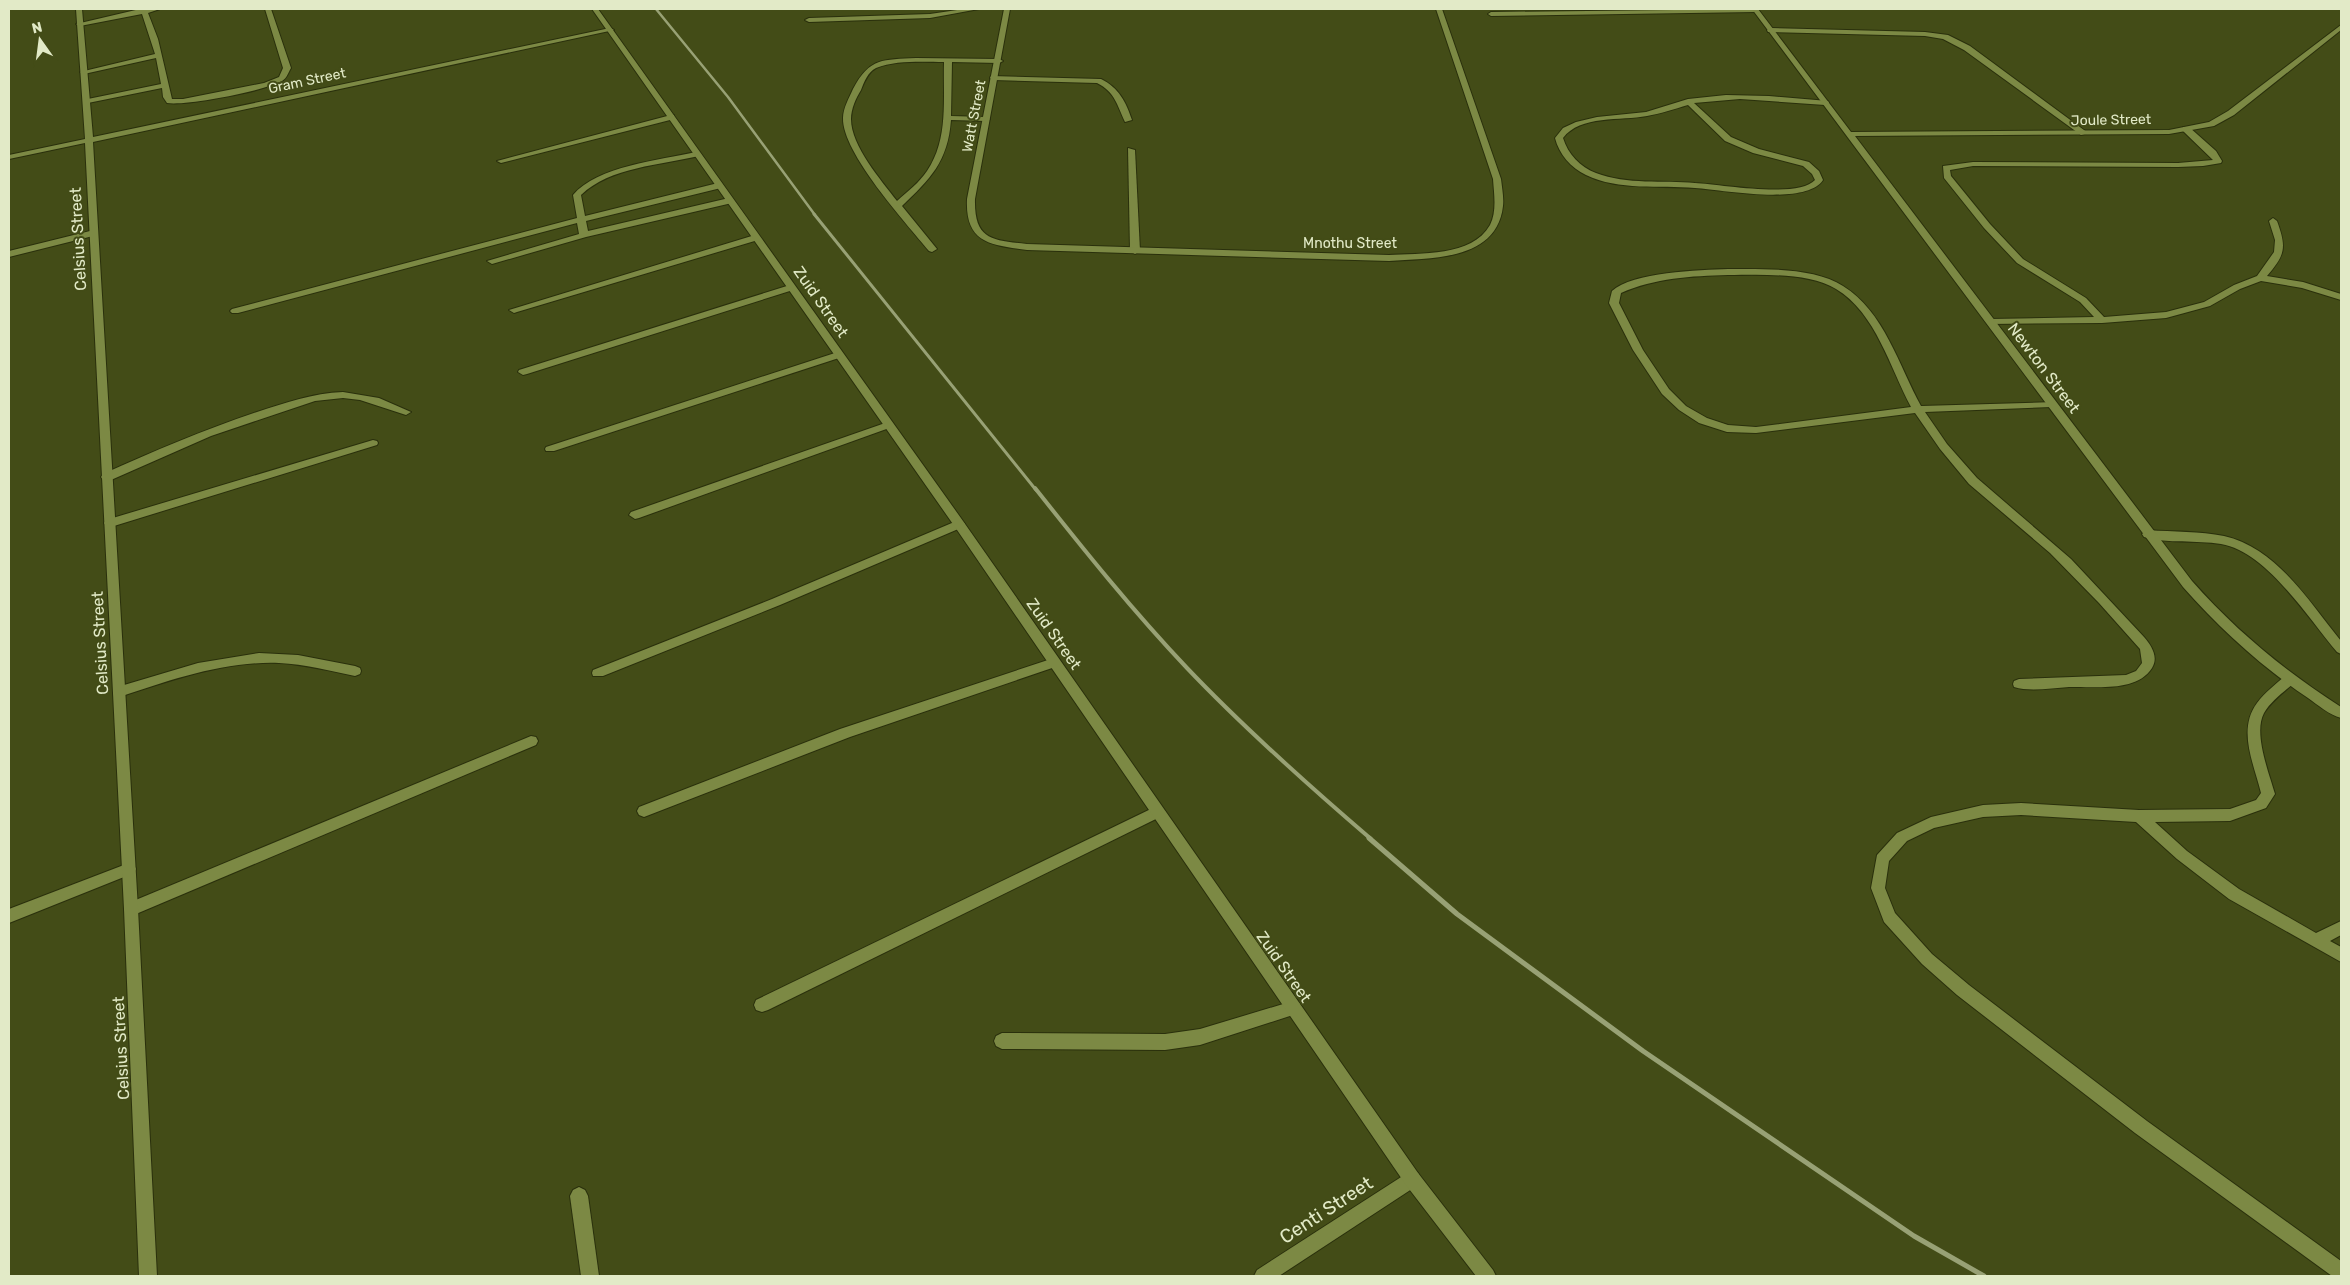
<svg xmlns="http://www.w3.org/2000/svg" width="2350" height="1285" viewBox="0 0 2350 1285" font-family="Rubik,sans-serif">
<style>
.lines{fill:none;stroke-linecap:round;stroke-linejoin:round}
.service-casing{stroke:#2a300c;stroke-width:2}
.minor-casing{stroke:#2a300c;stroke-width:2}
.tertiary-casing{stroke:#2a300c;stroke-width:2}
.service{fill:#7c8944;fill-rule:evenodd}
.minor{fill:#7c8944;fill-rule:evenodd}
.tertiary{fill:#7c8944;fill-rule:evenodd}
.rail-far3{stroke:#98a175;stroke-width:2.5}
.rail-far2{stroke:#98a175;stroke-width:3}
.rail-far1{stroke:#98a175;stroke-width:4}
.rail{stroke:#98a175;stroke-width:5}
.labels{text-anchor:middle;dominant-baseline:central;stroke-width:4;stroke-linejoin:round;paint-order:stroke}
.far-street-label{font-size:14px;fill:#e2eac7;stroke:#434c17}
.street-label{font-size:16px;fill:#e2eac7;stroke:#434c17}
.near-street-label{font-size:19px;fill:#e2eac7;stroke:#434c17}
</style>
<rect width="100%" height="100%" fill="#434c17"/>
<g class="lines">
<!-- service casing -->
<g class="service-casing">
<g id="service">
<path d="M140,9h20l-12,4 10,26 14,60h11l81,-16 15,-6 4,-9 -18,-59h6l20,59c-3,5 -4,10 -9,13 -18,10 -95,25 -115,22l-4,-6 -1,-9 -79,16v-4l78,-16 -5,-26 -72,16 -4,-2 75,-18 -13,-40 -62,12 -4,-2z"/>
<polygon points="964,9 979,9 930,18 809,22 805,20 809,18 930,14"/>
<polygon points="1759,9 1756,12 1491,16 1488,14 1491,12"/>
<polygon points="1771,28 1925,32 1948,35 1970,46 2088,133 2081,135 1964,50 1943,39 1925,36 1768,32 1767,30"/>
<path d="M916,58l83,1 4,2 -4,2 -47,-1 -1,54 35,1 4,2 -4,2 -35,-1c-3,42 -21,59 -49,86l35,43 -5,3 -3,-1c-23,-28 -87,-98 -86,-133 0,-10 6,-20 10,-29 17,-32 30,-29 63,-31zM944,62c-1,36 5,77 -17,109 -8,12 -19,20 -30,30 -16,-21 -46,-55 -46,-82 0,-10 5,-21 10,-29 3,-8 7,-18 15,-22 20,-8 47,-6 68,-6z"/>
<path d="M991,76l110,3c18,9 25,23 31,41l-7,2c-8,-17 -10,-30 -28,-39l-103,-3 -4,-2z"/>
<path d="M1726,95l43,1 59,5 1,2 -4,2 -85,-6 -46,4 37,34 28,12 50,13 10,9 4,9c-17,26 -100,10 -128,8 -36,-3 -76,3 -109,-13 -15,-7 -27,-21 -31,-37l8,-10 13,-6 21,-5 49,-5 42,-13zM1688,105l37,36 28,12 50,13 9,8 3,6c-17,19 -96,4 -120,3 -32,-3 -68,2 -99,-10 -16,-6 -28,-19 -33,-35 17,-23 58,-17 84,-22 13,-2 27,-7 41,-11z"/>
<polygon points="671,115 674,115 674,119 501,163 497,161"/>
<path d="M2183,127h6l27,24 6,10 -1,2 -18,3 -25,1 -205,-1 -23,4 1,6 39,48 33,35 63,39 18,19 62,-5 38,-10 30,-17 23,-9 17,-24 1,-12 -6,-19 4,-3 4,3c10,27 8,34 -10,55l36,6 38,12v6l-39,-12 -41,-7 -21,8 -30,17 -44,12 -64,5 -115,1v-4l3,-1 104,-2 -14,-15 -63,-39 -33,-35 -40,-50 -1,-12 30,-4 205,1 35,-3 -30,-29z"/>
<polygon points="1128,148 1135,150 1140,251 1135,254 1130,251"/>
<path d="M696,152l4,2 -1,2c-38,9 -89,11 -118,39l4,21 133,-33 4,3 -1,2 -135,33 2,10 141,-33 3,1v4l-146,34 -94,27 -5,-3 92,-27 -2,-11 -339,90h-6l-2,-2 2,-2 345,-91 -4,-23c24,-29 87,-35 123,-43z"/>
<polygon points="94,230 98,233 97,235 9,257 9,251"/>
<polygon points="755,235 759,238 758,240 517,312 514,313 509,310"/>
<path d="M1728,269c34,0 86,-2 115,17 41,25 56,80 78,120l134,-4v4l-4,1 -126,5 22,32 30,34 94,81 73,78c7,8 15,20 8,31 -16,25 -57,18 -83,19 -17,1 -39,5 -55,0l-1,-3 1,-3 5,-2 107,-4 10,-4 6,-8 -2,-14 -41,-46 -49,-50 -81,-69 -29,-35 -25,-36 -159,20 -29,-1 -28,-9 -20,-13 -17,-16 -29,-44 -24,-47 3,-12c20,-19 88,-21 116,-22zM1728,275c32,0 80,-3 108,14 40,24 54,79 75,118l-155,20 -28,-2 -21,-7 -21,-12 -17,-17 -26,-39 -24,-47 2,-10c34,-15 70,-17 107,-18z"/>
<polygon points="790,285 795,288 793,290 527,374 523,375 518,372 519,370"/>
<polygon points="838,352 842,353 842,357 554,451 546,451 545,449 546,447"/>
<path d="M343,392l36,6 32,14 -5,3 -46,-15 -17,-2 -28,3 -104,35 -100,44h-8l-2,-3 2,-3c51,-23 101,-44 154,-62 28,-9 56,-19 86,-20z"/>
<polygon points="888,422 892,423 892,427 639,518 635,519 629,515 631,512"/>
<polygon points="373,440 377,441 378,443 377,445 114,526 106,526 104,523 106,520"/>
<polygon points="959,520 965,524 963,527 780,605 603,676 593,676 592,673 593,670 772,599"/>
<path d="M2148,530c25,2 52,1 76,6 53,12 85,66 117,105v13l-4,-2c-29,-34 -71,-101 -116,-108 -25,-4 -53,0 -77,-7l-2,-3z"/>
<path d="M259,653l39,2 57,11 5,2 1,3 -1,3 -5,2c-25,-5 -50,-12 -76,-13 -55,-2 -108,17 -160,34l-5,-1 -1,-4 1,-4 84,-25z"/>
<polygon points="1054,658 1058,660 1060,663 1058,666 850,737 644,817 639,815 637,811 639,807 840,729"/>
<path d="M2290,674l5,2 1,3 -1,3c-11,10 -24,19 -31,31 -11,20 5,60 11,81l-9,14 -36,13 -75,1 32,29 52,38 77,44 25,-12v14l-11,6 11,6v15l-112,-63 -52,-40 -41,-37 -115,-7 -38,2 -49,11 -27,13 -18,20 -4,27 10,25 37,41 37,31 178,136 194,140v15h-9l-197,-143 -178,-138 -35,-31 -38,-42 -13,-34 6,-33 20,-22 34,-16 52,-12 38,-2 118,7 91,-1 26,-9 5,-7c-7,-29 -24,-63 -4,-90 8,-11 19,-19 28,-27z"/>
<polygon points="531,736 536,737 538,741 536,745 136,914 131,916 126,914 124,909 126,904"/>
<polygon points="1157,806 1162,808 1164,812 1162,816 768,1010 762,1012 756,1010 754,1005 756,1000"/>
<polygon points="129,863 134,865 136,869 134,873 9,923 9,909"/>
<polygon points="1293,1001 1299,1003 1301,1008 1299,1013 1293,1015 1200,1045 1165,1050 1002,1049 996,1046 994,1041 996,1036 1002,1033 1165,1034 1200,1029"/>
<polygon points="579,1187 585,1190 588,1196 599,1276 581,1276 570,1196 573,1190"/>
</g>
</g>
<!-- minor casing -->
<g class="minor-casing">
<g id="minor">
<polygon points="76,9 82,9 93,137 610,28 614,30 93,142 138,909 157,1276 139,1276 124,909 85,143 9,159 9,155 85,139"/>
<path d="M1004,9h6l-35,190c-1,41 17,41 52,45l362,11c31,-2 83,2 101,-30 7,-14 4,-31 3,-46l-57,-170h6l59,170c1,9 3,19 2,27 -6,55 -72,52 -114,55l-362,-11c-37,-5 -62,-7 -60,-51z"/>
<path d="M1752,9h6l93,123 318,-2 40,-8 19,-11 113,-86v5l-107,85 -20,11 -45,8 -314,2 337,445c43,49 94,91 149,126v11c-12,-3 -23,-13 -33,-20 -46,-31 -88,-69 -125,-111z"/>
<polygon points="1412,1170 1418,1173 1421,1179 1418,1185 1279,1276 1254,1276 1257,1270"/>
</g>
</g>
<!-- tertiary casing -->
<g class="tertiary-casing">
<polygon id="tertiary" points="592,9 598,9 963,521 1418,1173 1493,1270 1496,1276 1476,1276 1406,1185 955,527"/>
</g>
<!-- service -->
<use href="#service" class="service"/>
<!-- minor -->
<use href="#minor" class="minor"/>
<!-- tertiary -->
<use href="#tertiary" class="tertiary"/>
<!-- rail-far3 -->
<polyline class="rail-far3" points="656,9 728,97 815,215"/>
<!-- rail-far2 -->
<polyline class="rail-far2" points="814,214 1036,490"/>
<!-- rail-far1 -->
<path class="rail-far1" d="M1035,488c49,62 98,123 152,180 58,61 121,117 184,171"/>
<!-- rail -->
<polyline class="rail" points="1369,838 1457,914 1643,1051 1914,1236 1984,1276"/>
</g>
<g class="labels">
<!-- far-street labels -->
<g class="far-street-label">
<text transform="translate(307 81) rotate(-12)">Gram Street</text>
<text transform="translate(974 116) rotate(-79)">Watt Street</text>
<text transform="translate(2111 120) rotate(-1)">Joule Street</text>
<text x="1350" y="243">Mnothu Street</text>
</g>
<!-- street labels -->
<g class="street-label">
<text transform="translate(78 239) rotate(-93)">Celsius Street</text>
<text transform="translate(821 302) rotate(55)">Zuid Street</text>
<text transform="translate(2044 368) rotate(53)">Newton Street</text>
<text transform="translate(1054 634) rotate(55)">Zuid Street</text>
<text transform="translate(100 643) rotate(-93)">Celsius Street</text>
<text transform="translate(1284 967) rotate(55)">Zuid Street</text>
<text transform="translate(121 1048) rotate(-93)">Celsius Street</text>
</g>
<!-- near-street labels -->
<g class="near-street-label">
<text transform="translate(1326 1210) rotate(-33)">Centi Street</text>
</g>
</g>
<!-- border -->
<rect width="2350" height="1285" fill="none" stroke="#e2eac7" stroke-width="20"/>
<!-- north arrow -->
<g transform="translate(40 40) rotate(346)" stroke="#434c17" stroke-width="4" paint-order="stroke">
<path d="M0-4L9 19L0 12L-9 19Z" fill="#e2eac7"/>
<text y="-8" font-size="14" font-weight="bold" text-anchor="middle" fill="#e2eac7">N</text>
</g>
</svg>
